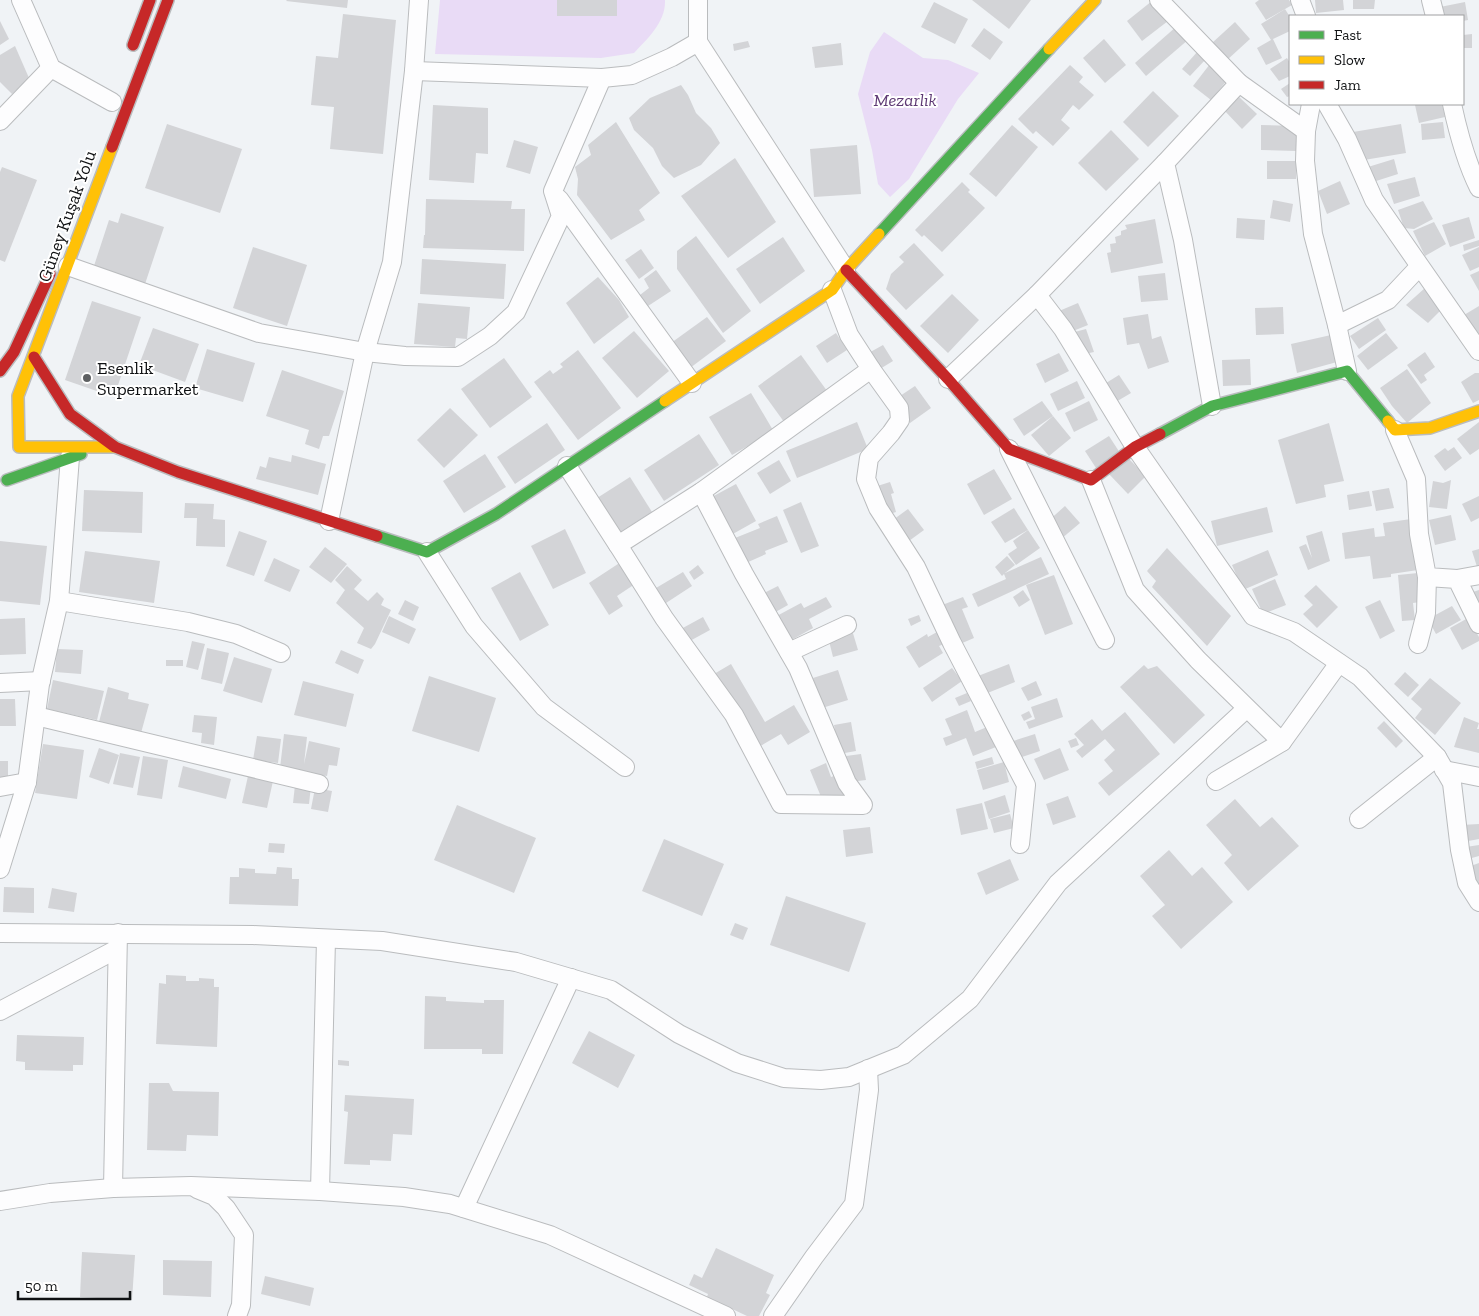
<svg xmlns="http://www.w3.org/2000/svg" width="1479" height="1316" viewBox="0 0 1479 1316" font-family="'Zilla Slab',serif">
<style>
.green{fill:#e9dbf6}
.building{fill:#d3d4d7}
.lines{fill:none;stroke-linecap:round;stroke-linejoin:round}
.street-casing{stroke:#babcbe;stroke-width:20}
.fast-casing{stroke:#babcbe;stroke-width:14}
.slow-casing{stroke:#babcbe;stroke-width:14}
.jam-casing{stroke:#babcbe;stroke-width:14}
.street{stroke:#fdfdfe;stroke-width:18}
.fast{stroke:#4caf50;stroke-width:11}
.slow{stroke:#ffc107;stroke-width:11}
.jam{stroke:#c62828;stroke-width:11}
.poi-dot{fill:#5e6062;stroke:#fff;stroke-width:2}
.labels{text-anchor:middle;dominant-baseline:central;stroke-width:4;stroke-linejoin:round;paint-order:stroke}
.park-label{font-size:18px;font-style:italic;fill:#5e3a74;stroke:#fff}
.street-label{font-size:18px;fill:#0f1113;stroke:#fff}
.poi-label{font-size:18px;fill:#0f1113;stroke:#fff;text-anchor:start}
</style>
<rect width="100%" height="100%" fill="#f0f3f6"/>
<!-- green -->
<g class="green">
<path d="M440,0h225c1,22 -18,39 -31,53l-33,5 -166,-4z"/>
<polygon points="884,32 923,58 948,60 979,73 958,99 909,179 890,197 878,184 872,150 858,94 870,52"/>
</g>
<!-- building -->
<g class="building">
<polygon points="287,0 348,0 347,8 286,1"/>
<rect x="557" y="0" width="60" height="16"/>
<polygon points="972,0 1031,0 1009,29"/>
<polygon points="1259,0 1289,0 1292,5 1266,20 1255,3"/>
<polygon points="1315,0 1343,0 1344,10 1316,13"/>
<polygon points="1353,0 1375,0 1374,9 1353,9"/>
<polygon points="1152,1 1168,21 1142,41 1127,21"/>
<polygon points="934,2 968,19 955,44 921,27"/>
<polygon points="1465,2 1468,20 1463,21 1463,16 1442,16 1440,7"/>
<polygon points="1285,9 1290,17 1290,31 1273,39 1282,58 1266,65 1257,48 1271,40 1261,24"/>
<polygon points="343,14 396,20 383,154 330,149 334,107 311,105 316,56 338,58"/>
<polygon points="0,21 9,39 0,45"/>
<polygon points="1235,22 1250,39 1227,60 1212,43"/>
<polygon points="1177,26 1189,39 1146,76 1135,63"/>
<polygon points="984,28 1003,42 990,60 971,46"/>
<polygon points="1472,34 1472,48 1463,48 1463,35"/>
<polygon points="1104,39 1126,65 1105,83 1083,58"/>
<polygon points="748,41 750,47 734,51 733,44"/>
<polygon points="841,43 843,65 815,68 812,47"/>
<polygon points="15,46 29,78 12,94 0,82 0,55"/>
<polygon points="1198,51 1206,59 1190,76 1182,69"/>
<polygon points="1287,58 1290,63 1290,76 1279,81 1270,69"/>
<polygon points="1210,64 1228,79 1211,100 1193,86"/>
<polygon points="1070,65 1083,77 1079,82 1094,95 1079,110 1073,105 1061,120 1070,128 1053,146 1036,131 1033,134 1018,119"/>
<polygon points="1290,83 1290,96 1287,97 1281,89"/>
<polygon points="681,85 688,95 696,113 711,128 720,143 701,165 674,178 662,166 653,148 634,130 629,118 650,98"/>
<polygon points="1153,91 1179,116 1148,147 1123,122"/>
<polygon points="1237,95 1257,114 1242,129 1223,109"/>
<polygon points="1420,104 1442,104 1445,117 1419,123 1415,105"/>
<polygon points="433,105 488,108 488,154 476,153 474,183 429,180"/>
<polygon points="616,122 660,193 639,210 645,220 611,240 577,195 578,179 575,167 591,155 588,145"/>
<polygon points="1443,122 1445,138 1422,140 1421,124"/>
<polygon points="167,124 242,149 220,213 145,188"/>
<polygon points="1401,124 1406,153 1358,161 1353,132"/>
<polygon points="1012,125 1038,147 996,197 969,174"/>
<polygon points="1261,125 1296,126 1296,151 1261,150"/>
<polygon points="1111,130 1139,159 1106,191 1078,163"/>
<polygon points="514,140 538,147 530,174 506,167"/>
<polygon points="857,145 861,194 814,197 810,149"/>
<polygon points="735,158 776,222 728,258 681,196"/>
<polygon points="1394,159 1398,174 1373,182 1368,167"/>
<rect x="1267" y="161" width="29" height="18"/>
<polygon points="2,167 37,180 5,262 0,260 0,172"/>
<polygon points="1415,177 1420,196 1394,204 1387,184"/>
<polygon points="1340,181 1350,204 1327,214 1318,191"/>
<polygon points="962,182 970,190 968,192 985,208 942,252 924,235 922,237 915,230"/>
<polygon points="426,199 512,201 511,209 525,209 524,251 423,248 424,235 425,235"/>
<polygon points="1273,200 1293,204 1290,222 1270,218"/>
<polygon points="1423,201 1433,219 1414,229 1404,228 1398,210"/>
<polygon points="121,213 164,227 144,287 93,269 109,220 118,223"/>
<polygon points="1469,217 1475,238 1450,247 1442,225"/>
<polygon points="1237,218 1265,220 1264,240 1236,238"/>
<polygon points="1155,219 1163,263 1111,273 1107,253 1111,252 1110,244 1116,243 1115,237 1121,235 1121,231 1127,229 1125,225"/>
<polygon points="1434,222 1446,244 1425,256 1413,231"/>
<polygon points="696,236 751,311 723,333 677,269 677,251"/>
<polygon points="783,237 805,271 760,304 736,269"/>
<polygon points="1479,240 1479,246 1464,251 1463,245"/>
<polygon points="914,243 944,275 906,310 886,289 891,274 904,262 899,257"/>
<polygon points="253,247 307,265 287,326 233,308"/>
<polygon points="1479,247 1479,267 1470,271 1462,255"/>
<polygon points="641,249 654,268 639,279 625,260"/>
<polygon points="422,259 506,264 504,299 420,294"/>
<polygon points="656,270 671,291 648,306 640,295 649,288 644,279"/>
<polygon points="1479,271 1479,291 1470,275"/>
<polygon points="1165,273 1168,300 1141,302 1138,276"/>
<polygon points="598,277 619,300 629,317 594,344 566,303"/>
<polygon points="1425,288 1444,307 1428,323 1406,305"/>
<polygon points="952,294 979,320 948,353 920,326"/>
<polygon points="92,301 141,317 114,397 65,380"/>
<polygon points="418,303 470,307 467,339 456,338 455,347 414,344"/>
<polygon points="1078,303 1088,325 1068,333 1059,311"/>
<polygon points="1479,306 1479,333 1477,334 1464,315"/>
<polygon points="1283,307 1284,334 1256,335 1255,308"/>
<polygon points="1148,314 1152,339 1161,336 1169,362 1148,369 1139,343 1127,345 1123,318"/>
<polygon points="707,317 726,341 690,368 671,343"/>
<polygon points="1378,318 1386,330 1359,349 1350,336"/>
<polygon points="153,328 199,344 185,382 139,365"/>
<polygon points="1086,329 1094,352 1080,355 1071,333"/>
<polygon points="634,331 669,371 637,398 602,358"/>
<polygon points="836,333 847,350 827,363 816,346"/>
<polygon points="1386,333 1398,348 1368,370 1357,356"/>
<polygon points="1331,335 1337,362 1297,373 1291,344"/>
<polygon points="883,345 893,361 875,372 865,355"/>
<polygon points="207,349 255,363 243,402 195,388"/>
<polygon points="578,350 621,408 578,440 534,382 550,370 553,374 563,367 560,364"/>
<polygon points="1425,352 1435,367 1424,375 1427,380 1421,384 1407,365"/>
<polygon points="1059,353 1069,371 1045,383 1036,364"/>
<polygon points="801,355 830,395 787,426 758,386"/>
<polygon points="504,358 532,397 490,428 461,389"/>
<polygon points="1250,359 1251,385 1223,386 1222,360"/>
<polygon points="1407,369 1431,403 1407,423 1392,406 1380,388"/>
<polygon points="282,370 344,391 329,436 323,436 319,449 305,444 309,430 266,416"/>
<polygon points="1475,373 1479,373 1479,400 1473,403 1461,382"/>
<polygon points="1119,375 1131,393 1109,406 1098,388"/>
<polygon points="1077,381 1085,398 1058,411 1050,394"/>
<polygon points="915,386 931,408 910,423 894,400"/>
<polygon points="751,393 777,437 760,439 732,455 709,417"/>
<polygon points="1042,401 1053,416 1024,436 1013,419"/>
<polygon points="1089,401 1098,420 1074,432 1065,413"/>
<polygon points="450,408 478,435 444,468 417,440"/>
<polygon points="1053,416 1071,438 1049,456 1031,435"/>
<polygon points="857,422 868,449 797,478 786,451"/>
<polygon points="1479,422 1479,449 1470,455 1457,439"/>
<polygon points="547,423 565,450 515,484 497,457"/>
<polygon points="1329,423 1344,481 1324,485 1326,497 1296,504 1278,440"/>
<polygon points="699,434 719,465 664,501 644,470"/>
<polygon points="1109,436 1120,453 1096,468 1085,451"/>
<polygon points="1454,447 1462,458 1445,471 1434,456 1445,448 1448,451"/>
<polygon points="485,454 506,487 464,513 443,481"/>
<polygon points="292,455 326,464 318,495 256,479 260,466 266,468 269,457 291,462"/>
<polygon points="1127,457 1146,476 1128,494 1109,474"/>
<polygon points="779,460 791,481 770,494 757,473"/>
<polygon points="994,469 1012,499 984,515 967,484"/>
<polygon points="630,477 652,512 615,535 594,500"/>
<polygon points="1451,480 1447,509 1429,507 1433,481 1443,483"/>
<polygon points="890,482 894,493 891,494 896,512 877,518 868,489"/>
<polygon points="736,484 756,521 731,535 710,498"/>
<polygon points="1389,488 1394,508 1376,511 1372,491"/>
<polygon points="84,490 143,492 142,533 82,531"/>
<polygon points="1369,491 1372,506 1349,510 1347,495"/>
<polygon points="1479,496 1479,518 1471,522 1462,504"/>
<polygon points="801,502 819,546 801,553 783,510"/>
<polygon points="185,503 214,504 213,519 225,520 225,547 196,546 197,518 184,518"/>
<polygon points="1065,506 1080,523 1061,539 1046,523"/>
<polygon points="1267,507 1273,532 1217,546 1211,521"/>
<polygon points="1014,508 1028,530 1005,543 991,522"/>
<polygon points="908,509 924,530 902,546 886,525"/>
<polygon points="1451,515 1456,540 1435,545 1429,520"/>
<polygon points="777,516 788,542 765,551 766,554 746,563 735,538 760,528 758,524"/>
<polygon points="1411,519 1418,570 1391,574 1391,577 1373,579 1370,556 1345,559 1342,533 1374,528 1375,537 1385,536 1383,523"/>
<polygon points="565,529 586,573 553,589 531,546"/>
<polygon points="1028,530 1040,548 1016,565 1008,554 1017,548 1013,541"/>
<polygon points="239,531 267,541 254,576 226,566"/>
<polygon points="1322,531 1330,561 1308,570 1299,547 1306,544 1312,558 1306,536"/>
<polygon points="0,541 47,546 40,605 0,601"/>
<polygon points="325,547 347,564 331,583 309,567"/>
<polygon points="1167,548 1231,616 1207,646 1152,587 1156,581 1147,571"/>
<polygon points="1479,549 1479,573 1472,551"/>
<polygon points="1268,550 1278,575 1243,590 1232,565"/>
<polygon points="85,551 160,561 154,603 79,592"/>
<polygon points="1007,556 1015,565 1005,573 1041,557 1049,574 978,607 972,594 1006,579 1004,574 1002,576 995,567"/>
<polygon points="274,558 300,570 290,592 264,581"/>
<polygon points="621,562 635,584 617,596 623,606 609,615 589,583"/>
<polygon points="698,565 704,573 694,580 689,572"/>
<polygon points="347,566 362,580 354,589 368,601 377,592 384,599 381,605 391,610 375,644 371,649 357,643 364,628 336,603 345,590 335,580"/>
<polygon points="520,572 549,625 520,641 491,588"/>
<polygon points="683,572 692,586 666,603 656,588"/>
<polygon points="1418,573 1420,602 1413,603 1415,620 1402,621 1398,575"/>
<polygon points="1054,575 1073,624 1045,635 1026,585"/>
<polygon points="1275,579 1286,605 1263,614 1252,589"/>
<polygon points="1316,585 1338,607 1317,628 1303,614 1313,605 1304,596"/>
<polygon points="778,586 788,605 772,614 762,594"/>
<polygon points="1023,590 1030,600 1019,607 1013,597"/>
<polygon points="1479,590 1479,609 1473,592"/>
<polygon points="826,597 832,607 809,619 813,628 786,643 773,618 801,603 804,608"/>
<polygon points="963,597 968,607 962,609 974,638 953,647 937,607"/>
<polygon points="405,600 419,607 413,621 398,614"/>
<polygon points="1380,600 1395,631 1380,639 1365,607"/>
<polygon points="1452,606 1461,620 1436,634 1428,619"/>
<polygon points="919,615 921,621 911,626 908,619"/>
<polygon points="389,616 416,629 409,644 382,632"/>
<polygon points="703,617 710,630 688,642 681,629"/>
<polygon points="25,618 26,654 0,655 0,619"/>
<polygon points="1468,618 1479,637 1479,641 1462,650 1450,628"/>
<polygon points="852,630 858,650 833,657 828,637"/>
<polygon points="937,632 944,644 939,646 943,653 919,668 906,647 927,634 928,637"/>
<polygon points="192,641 205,644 198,670 186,667"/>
<polygon points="207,648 229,653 222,684 201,679"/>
<polygon points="57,649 83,650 81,674 55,672"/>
<polygon points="341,650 364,660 358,674 335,663"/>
<polygon points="234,657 272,669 262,703 223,691"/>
<rect x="166" y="660" width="17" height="6"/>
<polygon points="731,664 765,722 794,705 810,732 788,745 781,734 757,748 714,674"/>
<polygon points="1009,664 1015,682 985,694 978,676"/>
<polygon points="1144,665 1148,669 1157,666 1205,715 1174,744 1120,687"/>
<polygon points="952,668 962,681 932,702 923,688"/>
<polygon points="838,670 848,700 822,708 813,678"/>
<polygon points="1405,672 1419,685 1408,697 1394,684"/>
<polygon points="429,676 496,698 479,752 412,731"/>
<polygon points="1430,678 1461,703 1435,735 1415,718 1422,709 1411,699"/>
<polygon points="53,680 104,691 97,720 47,709"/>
<polygon points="303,681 354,694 346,727 294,715"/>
<polygon points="1036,681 1042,695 1028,701 1021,688"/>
<polygon points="108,687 129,693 128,699 149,704 141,733 99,722"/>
<polygon points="967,693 971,701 959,706 955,698"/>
<polygon points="1057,698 1063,717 1029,729 1026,722 1035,719 1031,707"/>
<polygon points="0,699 15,699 16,726 0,726"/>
<polygon points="967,710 975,732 987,727 996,747 973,756 966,738 946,746 943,738 952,735 945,719"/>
<polygon points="1029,711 1032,717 1024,721 1021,715"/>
<polygon points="1125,712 1160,754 1109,796 1098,783 1113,771 1104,760 1115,750 1105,739 1082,758 1076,751 1084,745 1074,734 1092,719 1102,731"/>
<polygon points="194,715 217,717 214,745 201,743 202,733 192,732"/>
<polygon points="1464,717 1479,723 1477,729 1479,729 1479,753 1454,747"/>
<polygon points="1384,721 1403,741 1396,748 1377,728"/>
<polygon points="851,722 856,751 839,754 834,725"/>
<polygon points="284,734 307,737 304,764 309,741 340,748 337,766 329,765 327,776 280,768"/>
<polygon points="1035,734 1040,751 1016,759 1010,742"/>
<polygon points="257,736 281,739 278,763 253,760"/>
<polygon points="1076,738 1079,745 1071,748 1068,741"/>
<polygon points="43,744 84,750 77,799 35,793"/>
<polygon points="99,748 119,755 109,784 89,777"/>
<polygon points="1060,748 1069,770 1044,780 1034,759"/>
<polygon points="120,753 140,757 133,788 113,784"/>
<polygon points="861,754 866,780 850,782 846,756"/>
<polygon points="143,756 168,760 162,799 137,795"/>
<polygon points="992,757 994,764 977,769 975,762"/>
<rect x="0" y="761" width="8" height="23"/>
<polygon points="1004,762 1009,782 983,790 977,770"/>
<polygon points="826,763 831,777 837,775 845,795 824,804 810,770"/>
<polygon points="183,766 231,779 226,799 178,787"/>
<polygon points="248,776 273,781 267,808 242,803"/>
<polygon points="295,785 311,786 309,804 293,803"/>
<polygon points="315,788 332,791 328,812 311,809"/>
<polygon points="1005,795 1010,812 989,819 984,802"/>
<polygon points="1068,796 1076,817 1053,825 1046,804"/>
<polygon points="1235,799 1260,827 1272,817 1299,846 1248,891 1224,863 1232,855 1206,825"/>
<polygon points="982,803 988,829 961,835 956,809"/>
<polygon points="457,805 536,838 514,893 434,860"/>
<polygon points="1010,814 1014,828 994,833 990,819"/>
<polygon points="1479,824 1479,839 1463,842 1461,825"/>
<polygon points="870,827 873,853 846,857 843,830"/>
<polygon points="664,839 724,864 702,916 642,891"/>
<polygon points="269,843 285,844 284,853 268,852"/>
<polygon points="1479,845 1479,856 1468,859 1466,847"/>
<polygon points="1169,850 1192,876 1202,867 1233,902 1181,949 1152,916 1165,905 1140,876"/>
<polygon points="1010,859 1019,880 986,895 977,873"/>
<polygon points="1479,863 1479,887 1468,867"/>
<polygon points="277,867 292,868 292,879 299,879 298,906 229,904 230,877 239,877 239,868 255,869 255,873 276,874"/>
<polygon points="4,887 34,888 34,913 3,912"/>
<polygon points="52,888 77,893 74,912 48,908"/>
<polygon points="786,896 866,923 849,972 770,945"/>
<polygon points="735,923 748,928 743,940 730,935"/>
<polygon points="166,975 186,976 186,981 199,981 199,978 214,979 214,987 219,987 217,1047 156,1044 159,983 166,984"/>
<polygon points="425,996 446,997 446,1001 484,1003 484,1000 504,1000 503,1054 482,1054 482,1049 424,1049"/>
<polygon points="589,1031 635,1055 618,1088 572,1063"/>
<polygon points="17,1035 84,1037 83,1065 73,1065 73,1071 25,1070 25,1062 16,1061"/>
<polygon points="338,1060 349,1061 349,1066 338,1065"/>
<polygon points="149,1083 169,1083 173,1091 219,1092 218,1136 187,1135 186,1151 147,1150"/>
<polygon points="345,1095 414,1099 412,1135 393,1134 391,1161 370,1160 370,1165 344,1164 348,1112 344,1111"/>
<polygon points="716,1248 774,1275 766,1293 770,1295 759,1316 747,1316 707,1297 708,1294 689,1285 694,1274 702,1278"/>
<polygon points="82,1252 135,1255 132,1300 80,1297"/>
<polygon points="163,1260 212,1261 211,1297 163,1295"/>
<polygon points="265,1276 314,1288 310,1306 261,1294"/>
</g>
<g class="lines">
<!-- street casing -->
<g class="street-casing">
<g id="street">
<polyline points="21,0 51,68 112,102"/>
<polyline points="698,0 698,42 846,270"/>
<polyline points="1159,0 1239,83 1165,163 1183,240 1212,406"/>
<polyline points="1300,0 1306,16"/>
<polyline points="1431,0 1435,16"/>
<polyline points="414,71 602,78"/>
<polyline points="1239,83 1306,131 1311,104"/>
<polyline points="1327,104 1347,139 1374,200 1479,351"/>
<path d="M1452,104c6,28 14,58 27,84"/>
<polyline points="0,121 51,68"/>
<polyline points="1306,131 1305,161 1313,234 1337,325 1347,371"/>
<polyline points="559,199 692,383"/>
<polyline points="68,266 259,333 365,352 405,356 458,357 490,336 516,312 561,216 553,191 602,78 632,75 672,57 698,42"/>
<polyline points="1037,295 1165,163"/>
<polyline points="1337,325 1388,300 1419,267"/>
<polyline points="871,369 899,408 900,420 891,433 869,458 866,479 878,508 916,567 952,643 1026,785 1020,844"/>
<polyline points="948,379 1037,295 1063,329 1135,447 1253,616 1294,632 1360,677 1437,757 1452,783 1460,850 1467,883 1479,902"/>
<polyline points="1395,430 1416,479 1419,534 1427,577 1457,579 1479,624"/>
<polyline points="1009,449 1105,640"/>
<polyline points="567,466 618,545 701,492 871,369 849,335 832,290"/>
<polyline points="1091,480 1135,590 1198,660 1282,742"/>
<polyline points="329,521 365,352 392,262 414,71 419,0"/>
<polyline points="618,545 664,618 734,715 781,804 863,805 847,783 798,668 744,574 701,492"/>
<polyline points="427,552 474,626 544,707 625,767"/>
<polyline points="1457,579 1479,575"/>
<polyline points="59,601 188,622 236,634 281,653"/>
<polyline points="1418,644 1426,613 1427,577"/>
<polyline points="789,652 847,625"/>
<polyline points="0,683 41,681"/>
<polyline points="36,716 319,784"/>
<polyline points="1444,770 1479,777"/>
<polyline points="1216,781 1282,742 1339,663"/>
<polyline points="0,787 27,782"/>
<polyline points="1359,819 1437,757"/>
<polyline points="0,869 27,782 40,684 59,601 70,457"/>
<polyline points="0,933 253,935 382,941 516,962 611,990 679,1034 737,1063 784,1078 821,1080 849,1077 903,1055 970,999 1058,883 1246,709"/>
<polyline points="0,1011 117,949"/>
<polyline points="113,1188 118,933"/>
<polyline points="197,1189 214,1196 226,1208 244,1235 241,1305 237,1316"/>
<polyline points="320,1191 326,939"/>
<polyline points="0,1201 50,1193 113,1188 191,1186 320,1191 404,1197 450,1204 550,1235 726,1316"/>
<polyline points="464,1208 571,978"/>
<polyline points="773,1316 814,1257 854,1204 869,1090 868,1069"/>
</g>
</g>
<!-- fast casing -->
<g class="fast-casing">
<g id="fast">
<polyline points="879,234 1049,49"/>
<polyline points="1160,434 1212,406 1347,371 1388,421"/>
<polyline points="7,480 81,454"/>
<polyline points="377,536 427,552 496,514 665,401"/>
</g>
</g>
<!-- slow casing -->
<g class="slow-casing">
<g id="slow">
<polyline points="1049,49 1095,0"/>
<polyline points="112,147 18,396 19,447 115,447"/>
<polyline points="665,401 832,290 846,270 879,234"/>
<polyline points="1388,421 1395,430 1430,428 1479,411"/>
</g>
</g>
<!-- jam casing -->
<g class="jam-casing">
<g id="jam">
<polyline points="133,45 150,0"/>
<polyline points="112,147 168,0"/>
<polyline points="846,270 948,379 1009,449 1091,480 1135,447 1160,434"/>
<polyline points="34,357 70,414 115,447 178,472 377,536"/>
<polyline points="0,371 14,352 50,274"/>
</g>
</g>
<!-- street -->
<use href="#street" class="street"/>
<!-- fast -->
<use href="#fast" class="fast"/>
<!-- slow -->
<use href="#slow" class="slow"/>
<!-- jam -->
<use href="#jam" class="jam"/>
</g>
<!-- markers -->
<circle class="poi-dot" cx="87" cy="378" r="5"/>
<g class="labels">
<!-- park labels -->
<g class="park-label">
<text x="905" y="100">Mezarlık</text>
</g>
<!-- street labels -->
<g class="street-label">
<text transform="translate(67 216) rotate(-70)">Güney Kuşak Yolu</text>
</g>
<!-- poi labels -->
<g class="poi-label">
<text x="97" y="368">Esenlik<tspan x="97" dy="21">Supermarket</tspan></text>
</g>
</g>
<!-- legend -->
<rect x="1289" y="15" width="175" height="90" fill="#ffffff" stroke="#9fa0a1"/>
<rect x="1299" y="31" width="25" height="8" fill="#4caf50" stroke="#9fa0a1"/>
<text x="1334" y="40" font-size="15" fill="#0f1113">Fast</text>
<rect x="1299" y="56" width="25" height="8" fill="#ffc107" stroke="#9fa0a1"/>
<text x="1334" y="65" font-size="15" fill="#0f1113">Slow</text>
<rect x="1299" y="81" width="25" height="8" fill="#c62828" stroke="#9fa0a1"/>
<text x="1334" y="90" font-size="15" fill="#0f1113">Jam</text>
<!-- scale -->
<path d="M18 1291v8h112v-8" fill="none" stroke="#0f1113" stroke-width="2.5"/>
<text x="25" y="1291" font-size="15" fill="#0f1113" stroke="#ffffff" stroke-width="4" paint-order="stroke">50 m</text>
</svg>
